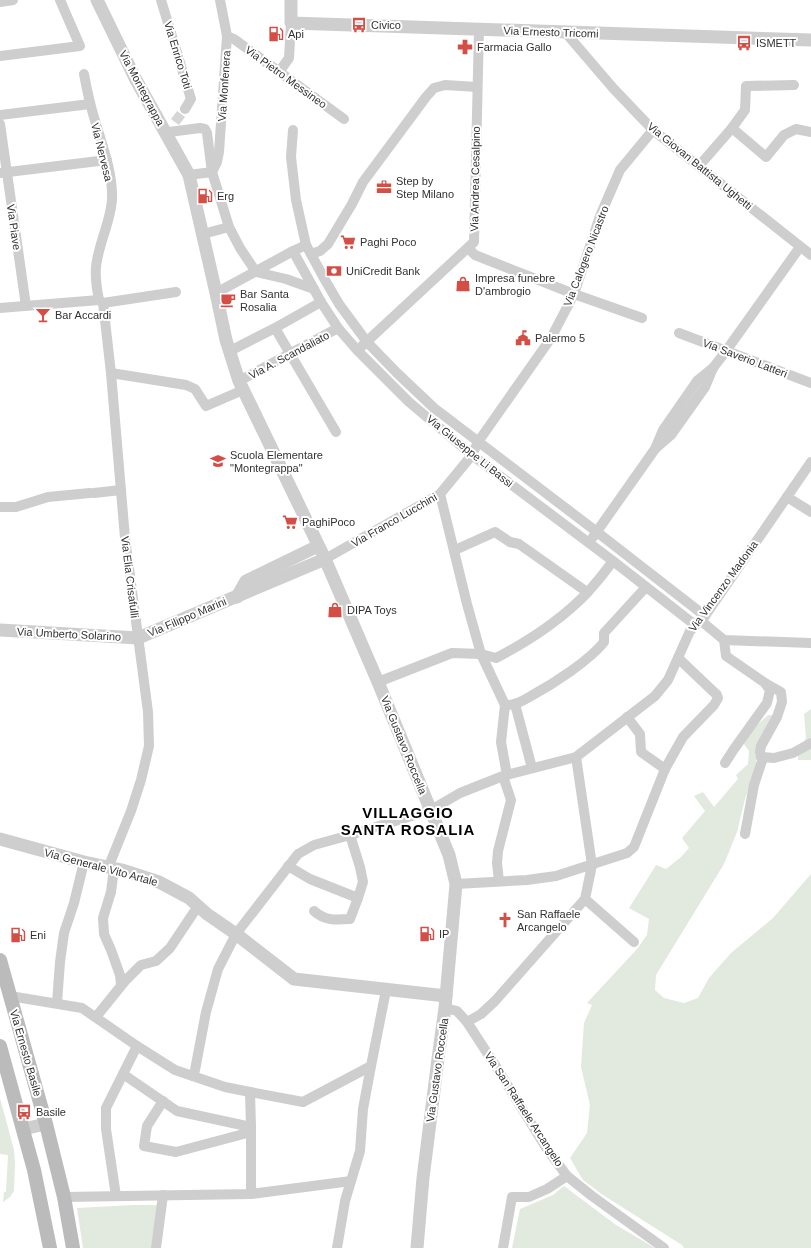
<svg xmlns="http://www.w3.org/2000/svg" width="811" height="1248" viewBox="0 0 811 1248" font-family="Arial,sans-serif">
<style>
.green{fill:#e2e9de}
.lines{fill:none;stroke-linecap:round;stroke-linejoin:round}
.minor-tunnel{stroke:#d6d6d6;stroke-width:10;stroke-dasharray:10 5;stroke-linecap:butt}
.minor{stroke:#cecece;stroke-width:10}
.tertiary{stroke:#cecece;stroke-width:13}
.secondary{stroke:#bbb;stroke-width:14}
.labels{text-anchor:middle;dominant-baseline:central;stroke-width:4;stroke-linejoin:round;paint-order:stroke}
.poi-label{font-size:11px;fill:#313131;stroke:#fff;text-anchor:start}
.street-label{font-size:11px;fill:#313131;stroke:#fff}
.district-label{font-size:15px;font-weight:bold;letter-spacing:1px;fill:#000;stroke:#fff}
</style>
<rect width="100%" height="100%" fill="#fff"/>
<!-- green -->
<g class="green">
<polygon points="811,709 811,760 798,760 798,753 806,738 804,714"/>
<polygon points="768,715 774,715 756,748 756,769 745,799 737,832 724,864 656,975 655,990 664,998 684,1003 698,998 709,978 731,953 773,918 811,874 811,1248 684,1248 682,1245 603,1195 583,1180 570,1158 587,1133 590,1105 581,1067 584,1023 592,1005 587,1003 637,949 647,935 649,919 629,908 643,886 656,865 666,869 681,857 689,848 682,838 705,811 694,796 703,792 714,807 738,779 736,775 748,764 749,751 743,743 757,725"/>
<polygon points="0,1098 14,1150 15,1163 14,1191 10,1197 3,1202 4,1192 6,1192 8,1155 0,1154"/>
<polygon points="564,1186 616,1225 655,1248 512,1248 520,1209 553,1195"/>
<polygon points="133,1205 158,1205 151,1248 83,1248 77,1208"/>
</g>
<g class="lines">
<!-- minor-tunnel -->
<polyline class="minor-tunnel" points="175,122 185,109"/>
<!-- minor -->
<g class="minor">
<polyline points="161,0 191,99 185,109"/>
<polyline points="0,2 13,0"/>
<polyline points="565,32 613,88 653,130 811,255"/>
<polyline points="227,36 234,39 344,119"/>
<polyline points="0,56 80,46 60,0"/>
<polyline points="279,72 289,58 291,23"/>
<path d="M84,74c3,17 7,34 12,50 7,23 17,50 16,75 -1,22 -14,46 -16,68 -1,11 1,23 3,33"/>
<polyline points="0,115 90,104"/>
<polyline points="0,124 26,306"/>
<polyline points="732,128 766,157 784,135 796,129 811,132"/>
<polyline points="293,130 291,157 296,200 306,245 325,280 339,304 367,342 397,373 434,408 597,532 705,616"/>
<polyline points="169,132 200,128 205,129 207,133 212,172"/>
<polyline points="699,166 732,128 745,110 746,86 794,85"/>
<polyline points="212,172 217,162 219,152 227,36 220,0"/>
<polyline points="0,173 107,160"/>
<polyline points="189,175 212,172 229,227 240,248 256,272"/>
<polyline points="203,234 229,227"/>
<polyline points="306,245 293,251 321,302 338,328 357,350 409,402 472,455 613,561 695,625"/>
<polyline points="468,248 475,255 574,294 642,318"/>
<polyline points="311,254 320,251 328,244 352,204 363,182 426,97 434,88 445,85 477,87"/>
<polyline points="256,272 286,279 314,289"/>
<polyline points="216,293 293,251"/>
<polyline points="103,303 111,373 125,538 148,712 149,746 141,780 131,811 108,868"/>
<polyline points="0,308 99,300 103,303 176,292"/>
<polyline points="275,328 336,432"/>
<polyline points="679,333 811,383"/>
<polyline points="362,346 474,242 479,29"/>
<polyline points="230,351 275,328 321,302"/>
<polyline points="111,373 186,385 195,389 206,406 243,390"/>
<polyline points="239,381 338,328"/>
<polyline points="656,448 671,435 705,387 713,368"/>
<polyline points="94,493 121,490"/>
<polyline points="440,494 467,604 481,654 505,705 501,742 507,775"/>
<polyline points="787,497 811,512"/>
<polyline points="0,507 16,507 48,497 90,493"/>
<polyline points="593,537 655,449 663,430 697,381 713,368 726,351 800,247"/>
<polyline points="455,550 495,532 510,542 519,544 587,592"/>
<polyline points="325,559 440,494 472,455 478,442 551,338 574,294 600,216 620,170 653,130"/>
<polyline points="700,620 724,640 811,643"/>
<polyline points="724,640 726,656 765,683 770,690 767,703 734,749 725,763"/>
<path d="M378,682l74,-29 29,1 15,4c33,-17 66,-39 92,-66 9,-10 17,-20 25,-31"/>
<polyline points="515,704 532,768"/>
<path d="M505,705c3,0 6,0 9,-1 6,-1 12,-5 17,-8 22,-12 58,-35 73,-54v-9l42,-46"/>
<polyline points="627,717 640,734 641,752 665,769"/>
<polyline points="761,757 774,758 793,753 811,743"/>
<polyline points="745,834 754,785 762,761 760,752 761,746 777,717 782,702 781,692 765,683"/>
<polyline points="288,866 310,879 358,898 363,882 360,867 350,835"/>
<polyline points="114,869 111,892 103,918 104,934 111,950 120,975 121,985"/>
<polyline points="499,881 497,863 498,851 511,800 503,776"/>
<polyline points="456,884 527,880 556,876 627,853 634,847 665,769 683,737 714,705 718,698 717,695 678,658"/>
<polyline points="585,899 634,942"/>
<path d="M314,911c11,10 22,9 36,8l8,-21"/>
<polyline points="10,996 82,1008 137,1046 175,1070 225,1087 250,1092 303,1102 371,1066 386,990"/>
<polyline points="57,1003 60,962 64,933 74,903 84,862"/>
<polyline points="445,1008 457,1011 467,1022 481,1014 495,1001 585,899 592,865 576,757"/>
<polyline points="96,1017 125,981 141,965 156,961 170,948 198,906"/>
<polyline points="467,1022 495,1065 547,1149 567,1176 592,1196 664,1248"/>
<polyline points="123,1074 177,1111 251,1127 251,1194"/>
<polyline points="193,1076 195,1070 206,1012 218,969 236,934 298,854 314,845 350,835 431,810 460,793 503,776 576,757 655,696 668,680 690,631 705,616 811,462"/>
<polyline points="250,1092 251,1127"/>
<polyline points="163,1101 147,1126 144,1146 176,1152 251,1132"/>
<polyline points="116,1196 106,1129 106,1108 137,1046"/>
<polyline points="64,1197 251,1194 351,1181"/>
<polyline points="156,1248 163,1195"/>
<polyline points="337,1248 345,1201 360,1151 363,1109 371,1066"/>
<polyline points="503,1248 512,1197 529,1197 547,1189 567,1176"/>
</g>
<!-- tertiary -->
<g class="tertiary">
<polyline points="97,0 135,78 189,175 216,293 226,340 239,381 325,559 378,682 449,855 456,884 445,1008 438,1059 423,1178 417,1248"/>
<polyline points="291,0 291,23 811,40"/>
<polyline points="237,597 246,581 318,546"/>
<polyline points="0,630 138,638 325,559"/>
<polyline points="0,839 84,862 122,870 159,882 189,898 207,914 236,934 294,979 446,996"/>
<polyline points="23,1129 46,1124"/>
</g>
<!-- secondary -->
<g class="secondary">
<polyline points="0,960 46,1124 64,1197 73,1248"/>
<polyline points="0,1046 34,1170 50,1248"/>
</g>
</g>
<!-- icons -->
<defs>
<g id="bus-bare" transform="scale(1.2)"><path d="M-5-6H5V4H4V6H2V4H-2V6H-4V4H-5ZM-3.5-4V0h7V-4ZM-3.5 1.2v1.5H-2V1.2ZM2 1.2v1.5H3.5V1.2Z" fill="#d54e46" stroke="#fff" stroke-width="2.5" paint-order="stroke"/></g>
<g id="fuel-bare" transform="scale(1.2)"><path d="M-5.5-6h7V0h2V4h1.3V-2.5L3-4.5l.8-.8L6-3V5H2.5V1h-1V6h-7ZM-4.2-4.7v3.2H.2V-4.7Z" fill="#d54e46" stroke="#fff" stroke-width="2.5" paint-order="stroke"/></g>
<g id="pharmacy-bare" transform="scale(1.2)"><path d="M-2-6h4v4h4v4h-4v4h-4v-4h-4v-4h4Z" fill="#d54e46" stroke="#fff" stroke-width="2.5" paint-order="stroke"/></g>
<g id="office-bare" transform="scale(1.2)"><path d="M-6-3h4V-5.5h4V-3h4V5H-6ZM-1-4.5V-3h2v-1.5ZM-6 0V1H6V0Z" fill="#d54e46" stroke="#fff" stroke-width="2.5" paint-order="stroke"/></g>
<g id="supermarket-bare" transform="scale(1.2)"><path d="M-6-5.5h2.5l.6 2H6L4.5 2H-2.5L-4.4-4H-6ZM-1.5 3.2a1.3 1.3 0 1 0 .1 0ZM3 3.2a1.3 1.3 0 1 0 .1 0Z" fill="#d54e46" stroke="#fff" stroke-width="2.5" paint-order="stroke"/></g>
<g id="bank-bare" transform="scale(1.2)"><path d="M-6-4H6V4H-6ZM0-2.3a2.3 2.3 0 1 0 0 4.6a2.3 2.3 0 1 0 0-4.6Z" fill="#d54e46" stroke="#fff" stroke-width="2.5" paint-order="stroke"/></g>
<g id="shop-bare" transform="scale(1.2)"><path d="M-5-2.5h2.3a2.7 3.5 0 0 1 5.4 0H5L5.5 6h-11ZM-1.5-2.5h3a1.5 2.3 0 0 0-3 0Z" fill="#d54e46" stroke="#fff" stroke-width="2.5" paint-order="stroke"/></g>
<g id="cafe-bare" transform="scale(1.2)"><path d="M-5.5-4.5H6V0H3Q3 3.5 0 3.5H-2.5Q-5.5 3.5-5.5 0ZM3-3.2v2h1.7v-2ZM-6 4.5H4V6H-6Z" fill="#d54e46" stroke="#fff" stroke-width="2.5" paint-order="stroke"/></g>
<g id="bar-bare" transform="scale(1.2)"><path d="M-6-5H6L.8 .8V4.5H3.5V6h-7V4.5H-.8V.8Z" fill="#d54e46" stroke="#fff" stroke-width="2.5" paint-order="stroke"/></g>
<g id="civic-bare" transform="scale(1.2)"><path d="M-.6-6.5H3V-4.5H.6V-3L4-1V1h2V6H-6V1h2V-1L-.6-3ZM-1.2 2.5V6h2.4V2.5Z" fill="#d54e46" stroke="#fff" stroke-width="2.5" paint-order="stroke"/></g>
<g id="school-bare" transform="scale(1.2)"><path d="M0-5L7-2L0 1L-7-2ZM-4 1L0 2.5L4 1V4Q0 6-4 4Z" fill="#d54e46" stroke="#fff" stroke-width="2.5" paint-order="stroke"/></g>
<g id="church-bare" transform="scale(1.2)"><path d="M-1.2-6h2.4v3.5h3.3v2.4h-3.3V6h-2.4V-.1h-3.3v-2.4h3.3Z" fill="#d54e46" stroke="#fff" stroke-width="2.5" paint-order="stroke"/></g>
</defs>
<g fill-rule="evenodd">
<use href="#bus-bare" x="359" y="25"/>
<use href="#fuel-bare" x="276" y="34"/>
<use href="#bus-bare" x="744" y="43"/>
<use href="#pharmacy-bare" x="465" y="47"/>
<use href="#office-bare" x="384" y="187"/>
<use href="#fuel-bare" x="205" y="196"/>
<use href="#supermarket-bare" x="348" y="242"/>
<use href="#bank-bare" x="334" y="271"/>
<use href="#shop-bare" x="463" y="284"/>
<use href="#cafe-bare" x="228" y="300"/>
<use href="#bar-bare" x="43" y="315"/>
<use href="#civic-bare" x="523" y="338"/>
<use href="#school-bare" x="218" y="461"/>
<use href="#supermarket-bare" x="290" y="522"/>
<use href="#shop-bare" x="335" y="610"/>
<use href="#church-bare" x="505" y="920"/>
<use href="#fuel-bare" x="427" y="934"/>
<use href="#fuel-bare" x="18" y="935"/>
<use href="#bus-bare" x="24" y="1112"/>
</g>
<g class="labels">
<!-- poi labels -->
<g class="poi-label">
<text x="371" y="25">Civico</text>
<text x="288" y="34">Api</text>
<text x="756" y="43">ISMETT</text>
<text x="477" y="47">Farmacia Gallo</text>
<text x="396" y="181">Step by<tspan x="396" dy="13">Step Milano</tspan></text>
<text x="217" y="196">Erg</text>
<text x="360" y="242">Paghi Poco</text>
<text x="346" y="271">UniCredit Bank</text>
<text x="475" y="278">Impresa funebre<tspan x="475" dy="13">D'ambrogio</tspan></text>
<text x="240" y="294">Bar Santa<tspan x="240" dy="13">Rosalia</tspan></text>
<text x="55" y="315">Bar Accardi</text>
<text x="535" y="338">Palermo 5</text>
<text x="230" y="455">Scuola Elementare<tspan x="230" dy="13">"Montegrappa"</tspan></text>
<text x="302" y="522">PaghiPoco</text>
<text x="347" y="610">DIPA Toys</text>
<text x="517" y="914">San Raffaele<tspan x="517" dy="13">Arcangelo</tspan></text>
<text x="439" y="934">IP</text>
<text x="30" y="935">Eni</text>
<text x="36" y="1112">Basile</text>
</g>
<!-- street labels -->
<g class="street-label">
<text transform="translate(551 32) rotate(2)">Via Ernesto Tricomi</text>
<text transform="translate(178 55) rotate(73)">Via Enrico Toti</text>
<text transform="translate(286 77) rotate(36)">Via Pietro Messineo</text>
<text transform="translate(224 86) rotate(-86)">Via Monfenera</text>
<text transform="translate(142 88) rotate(62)">Via Montegrappa</text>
<text transform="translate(102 152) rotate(76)">Via Nervesa</text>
<text transform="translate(700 166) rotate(39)">Via Giovan Battista Ughetti</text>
<text transform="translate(475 179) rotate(-89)">Via Andrea Cesalpino</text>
<text transform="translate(14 227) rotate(82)">Via Piave</text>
<text transform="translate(586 256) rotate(-69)">Via Calogero Nicastro</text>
<text transform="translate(289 355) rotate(-28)">Via A. Scandaliato</text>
<text transform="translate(745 358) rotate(21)">Via Saverio Latteri</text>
<text transform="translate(470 451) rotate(39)">Via Giuseppe Li Bassi</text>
<text transform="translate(394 520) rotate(-30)">Via Franco Lucchini</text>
<text transform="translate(130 577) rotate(83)">Via Elia Crisafulli</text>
<text transform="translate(723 586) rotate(-54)">Via Vincenzo Madonia</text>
<text transform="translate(187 617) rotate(-23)">Via Filippo Marini</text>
<text transform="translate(69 634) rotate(3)">Via Umberto Solarino</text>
<text transform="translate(404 745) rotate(68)">Via Gustavo Roccella</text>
<text transform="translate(101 867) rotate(15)">Via Generale Vito Artale</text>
<text transform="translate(26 1053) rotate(74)">Via Ernesto Basile</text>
<text transform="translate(437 1070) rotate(-82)">Via Gustavo Roccella</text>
<text transform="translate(524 1109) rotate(57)">Via San Raffaele Arcangelo</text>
</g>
<!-- district labels -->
<g class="district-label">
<text x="408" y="812">VILLAGGIO<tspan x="408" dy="17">SANTA ROSALIA</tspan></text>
</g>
</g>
</svg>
